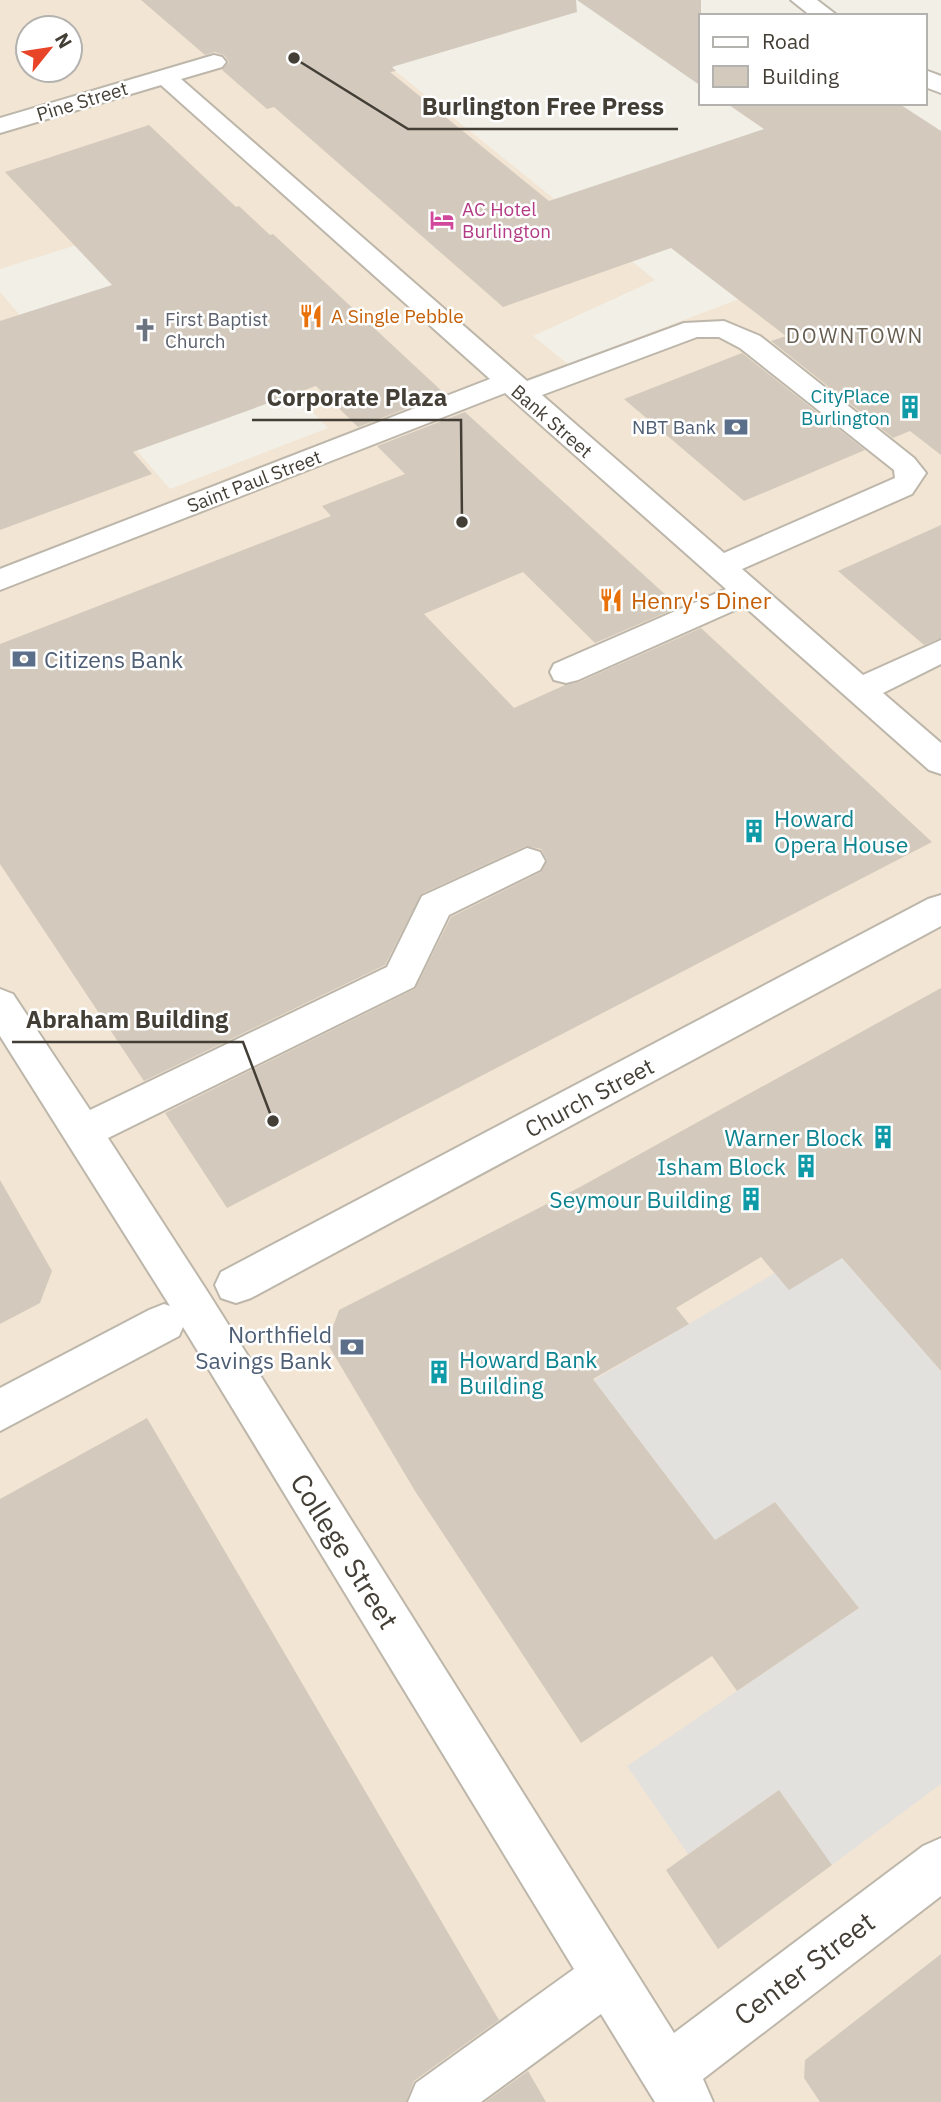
<svg xmlns="http://www.w3.org/2000/svg" width="941" height="2102" viewBox="0 0 941 2102" font-family="'IBM Plex Sans',sans-serif">
<style>
.commercial{fill:#f2e5d3;fill-rule:evenodd}
.parking{fill:#e3e1de}
.building{fill:#d3cabd}
.lines{fill:none;stroke-linecap:round;stroke-linejoin:round}
.minor-casing{stroke:#bdb6aa;stroke-width:4}
.minor{fill:#fff;fill-rule:evenodd}
.labels{text-anchor:middle;dominant-baseline:central;stroke-width:5;stroke-linejoin:round;paint-order:stroke}
.far-street-label{font-size:19px;fill:#443f36;stroke:#fff}
.far-hotel-label{font-size:19px;fill:#b23c85;stroke:#fff;text-anchor:start}
.far-food-label{font-size:19px;fill:#c56008;stroke:#fff;text-anchor:start}
.far-worship-label{font-size:19px;fill:#5b616d;stroke:#fff;text-anchor:start}
.far-culture-label{font-size:19px;fill:#0d838f;stroke:#fff;text-anchor:end}
.far-service-label{font-size:19px;fill:#4e5e75;stroke:#fff;text-anchor:end}
.far-neighbourhood-label{font-size:21px;letter-spacing:2px;fill:#665d4f;stroke:#fff}
.food-label{font-size:23px;fill:#c56008;stroke:#fff;text-anchor:start}
.service-label{font-size:23px;fill:#4e5e75;stroke:#fff;text-anchor:start}
.culture-label{font-size:23px;fill:#0d838f;stroke:#fff;text-anchor:end}
.street-label{font-size:23px;fill:#443f36;stroke:#fff}
.near-street-label{font-size:28px;fill:#443f36;stroke:#fff}
.leader{fill:none;stroke:#443f36;stroke-width:2.5}
.callout-dot{fill:#443f36;stroke:#fff;stroke-width:2.5}
.callout-label{font-size:24px;text-anchor:middle;font-weight:bold;fill:#443f36;stroke:#fff;stroke-width:5;stroke-linejoin:round;paint-order:stroke}
</style>
<rect width="100%" height="100%" fill="#f2efe7"/>
<!-- commercial -->
<path class="commercial" d="M0,0h307l348,280 -122,56 35,28 373,-142v1880h-941v-1810l170,197 158,-61 -197,-200 -131,41zM28,28h42v42h-42z"/>
<!-- parking -->
<polygon class="parking" points="842,1258 941,1371 941,1784 832,1865 779,1790 688,1854 627,1766 859,1608 775,1502 715,1540 594,1380 775,1273"/>
<!-- building -->
<g class="building">
<polygon points="141,0 576,0 577,12 392,67 396,71 390,72 549,201 764,129 726,103 898,103 941,131 941,455 910,431 893,438 771,341 786,336 671,248 503,307 274,107 267,109 222,70 229,62 224,55 215,52 205,55"/>
<polygon points="577,0 701,0 701,86"/>
<polygon points="149,125 236,207 239,206 270,235 273,234 445,394 358,427 316,386 133,452 152,474 0,530 0,321 112,285 5,172"/>
<polygon points="742,353 865,450 744,501 624,399"/>
<polygon points="465,412 679,607 595,643 523,572 424,614 514,708 565,685 579,682 701,628 932,842 227,1208 165,1113 415,989 451,917 541,872 547,860 541,849 526,846 421,894 385,965 144,1081 0,864 0,644 331,516 322,506 405,474 377,446"/>
<polygon points="941,525 941,638 924,645 838,571"/>
<polygon points="941,988 941,1371 842,1258 789,1290 761,1257 676,1308 689,1324 593,1379 715,1540 775,1502 859,1608 737,1691 712,1656 581,1743 415,1491 327,1343 339,1310 580,1187"/>
<polygon points="0,1180 52,1271 40,1303 0,1324"/>
<polygon points="147,1418 499,2020 414,2081 406,2102 0,2102 0,1499"/>
<polygon points="779,1790 832,1865 718,1949 666,1870"/>
<polygon points="941,1954 941,2102 820,2102 804,2078 805,2060"/>
<polygon points="528,2071 546,2102 485,2102"/>
</g>
<g class="lines">
<!-- minor casing -->
<g class="minor-casing">
<g id="minor">
<polygon points="791,0 817,0 838,16 811,16"/>
<path d="M214,55l8,2 4,5 -4,5 -41,12 346,302 157,-58 40,-2 36,15 154,122 12,15 -14,21 -170,75 121,106 78,-35v24l-58,29 58,50v31l-12,-4 -185,-164 -166,74 -12,3 -12,-3 -4,-8 4,-8 172,-75 -221,-196 -505,197v-21l490,-190 -329,-294 -161,48v-15zM697,337h22l21,11 154,122 1,8 -171,75 -182,-158z"/>
<polygon points="925,70 941,76 941,93 925,87"/>
<polygon points="527,848 540,852 545,861 540,870 449,915 414,987 108,1138 209,1294 674,2033 923,1846 941,1838 941,1896 703,2079 713,2102 655,2102 601,2014 481,2102 408,2102 416,2083 574,1969 183,1327 179,1336 0,1431 0,1388 149,1310 164,1304 170,1306 0,1036 0,989 13,994 90,1110 387,967 422,896"/>
<polygon points="941,895 941,926 251,1298 236,1303 221,1298 215,1285 221,1272 928,899"/>
</g>
</g>
<!-- minor -->
<use href="#minor" class="minor"/>
</g>
<!-- icons -->
<defs>
<g id="hotel-bare" transform="scale(1.89)"><path d="M-6-4.5h1.5V1H6V5H4.5V3h-9V5H-6ZM-4 0a1.8 1.8 0 1 1 3.6 0ZM.5 0V-2.5h3Q6-2.5 6 0Z" fill="#d1479c" stroke="#fff" stroke-width="2.5" paint-order="stroke"/></g>
<g id="restaurant-bare" transform="scale(1.89)"><path d="M-5-6h1v4h1v-4h1v4h1v-4h1v5L-1.5 .5V6h-2V.5L-5-1ZM5-6V6H3V1.5H1.5Q1.5-4 5-6Z" fill="#e8710a" stroke="#fff" stroke-width="2.5" paint-order="stroke"/></g>
<g id="church-bare" transform="scale(1.89)"><path d="M-1.2-6h2.4v3.5h3.3v2.4h-3.3V6h-2.4V-.1h-3.3v-2.4h3.3Z" fill="#6b7280" stroke="#fff" stroke-width="2.5" paint-order="stroke"/></g>
<g id="building-bare" transform="scale(1.89)"><path d="M-4-6H4V6H1V3H-1V6H-4ZM-2.5-4.3h1.7v1.8h-1.7ZM.8-4.3h1.7v1.8H.8ZM-2.5-1h1.7V.8h-1.7ZM.8-1h1.7V.8H.8Z" fill="#0f9aa8" stroke="#fff" stroke-width="2.5" paint-order="stroke"/></g>
<g id="bank-bare" transform="scale(1.89)"><path d="M-6-4H6V4H-6ZM0-2.3a2.3 2.3 0 1 0 0 4.6a2.3 2.3 0 1 0 0-4.6Z" fill="#5c6f8a" stroke="#fff" stroke-width="2.5" paint-order="stroke"/></g>
</defs>
<g fill-rule="evenodd">
<use href="#hotel-bare" x="442" y="220"/>
<use href="#restaurant-bare" x="311" y="316"/>
<use href="#church-bare" x="145" y="330"/>
<use href="#building-bare" x="910" y="407"/>
<use href="#bank-bare" x="736" y="427"/>
<use href="#restaurant-bare" x="611" y="600"/>
<use href="#bank-bare" x="24" y="659"/>
<use href="#building-bare" x="754" y="831"/>
<use href="#building-bare" x="883" y="1137"/>
<use href="#building-bare" x="806" y="1166"/>
<use href="#building-bare" x="751" y="1199"/>
<use href="#bank-bare" x="352" y="1347"/>
<use href="#building-bare" x="439" y="1372"/>
</g>
<g class="labels">
<!-- far-street labels -->
<g class="far-street-label">
<text transform="translate(82 101) rotate(-17)">Pine Street</text>
<text transform="translate(552 421) rotate(41)">Bank Street</text>
<text transform="translate(254 481) rotate(-21)">Saint Paul Street</text>
</g>
<!-- far-hotel labels -->
<g class="far-hotel-label">
<text x="462" y="209">AC Hotel<tspan x="462" dy="22">Burlington</tspan></text>
</g>
<!-- far-food labels -->
<g class="far-food-label">
<text x="331" y="316">A Single Pebble</text>
</g>
<!-- far-worship labels -->
<g class="far-worship-label">
<text x="165" y="319">First Baptist<tspan x="165" dy="22">Church</tspan></text>
</g>
<!-- far-culture labels -->
<g class="far-culture-label">
<text x="890" y="396">CityPlace<tspan x="890" dy="22">Burlington</tspan></text>
</g>
<!-- far-service labels -->
<g class="far-service-label">
<text x="716" y="427">NBT Bank</text>
</g>
<!-- far-neighbourhood labels -->
<g class="far-neighbourhood-label">
<text x="855" y="335">DOWNTOWN</text>
</g>
<!-- food labels -->
<g class="food-label">
<text x="631" y="600">Henry's Diner</text>
</g>
<!-- service labels -->
<g class="service-label">
<text x="44" y="659">Citizens Bank</text>
<text x="332" y="1334" text-anchor="end">Northfield<tspan x="332" dy="26">Savings Bank</tspan></text>
</g>
<!-- culture labels -->
<g class="culture-label">
<text x="774" y="818" text-anchor="start">Howard<tspan x="774" dy="26">Opera House</tspan></text>
<text x="863" y="1137">Warner Block</text>
<text x="786" y="1166">Isham Block</text>
<text x="731" y="1199">Seymour Building</text>
<text x="459" y="1359" text-anchor="start">Howard Bank<tspan x="459" dy="26">Building</tspan></text>
</g>
<!-- street labels -->
<g class="street-label">
<text transform="translate(589 1097) rotate(-28)">Church Street</text>
</g>
<!-- near-street labels -->
<g class="near-street-label">
<text transform="translate(345 1551) rotate(58)">College Street</text>
<text transform="translate(804 1968) rotate(-37)">Center Street</text>
</g>
</g>
<!-- callouts -->
<path class="leader" d="M294 58L408 129H678M462 522L461 420H252M273 1121L243 1042H12"/>
<g class="callout-dot">
<circle cx="294" cy="58" r="7"/>
<circle cx="462" cy="522" r="7"/>
<circle cx="273" cy="1121" r="7"/>
</g>
<g class="callout-label">
<text x="543" y="115">Burlington Free Press</text>
<text x="357" y="406">Corporate Plaza</text>
<text x="127" y="1028">Abraham Building</text>
</g>
<!-- legend -->
<rect x="699" y="14" width="228" height="91" fill="#ffffff" stroke="#b4b2af" stroke-width="2"/>
<rect x="713" y="37" width="35" height="10" fill="#ffffff" stroke="#b4b2af" stroke-width="2"/>
<text x="762" y="49" font-size="21" fill="#443f36">Road</text>
<rect x="713" y="66" width="35" height="21" fill="#d3cabd" stroke="#b4b2af" stroke-width="2"/>
<text x="762" y="84" font-size="21" fill="#443f36">Building</text>
<!-- north arrow -->
<g transform="translate(49 49) rotate(60)"><circle r="33" fill="#ffffff" stroke="#b4b2af" stroke-width="2"/>
<path d="M0-5L12 26L0 18L-12 26Z" fill="#e84528"/>
<text y="-10" font-size="19" font-weight="bold" text-anchor="middle" fill="#443f36">N</text>
</g>
</svg>
